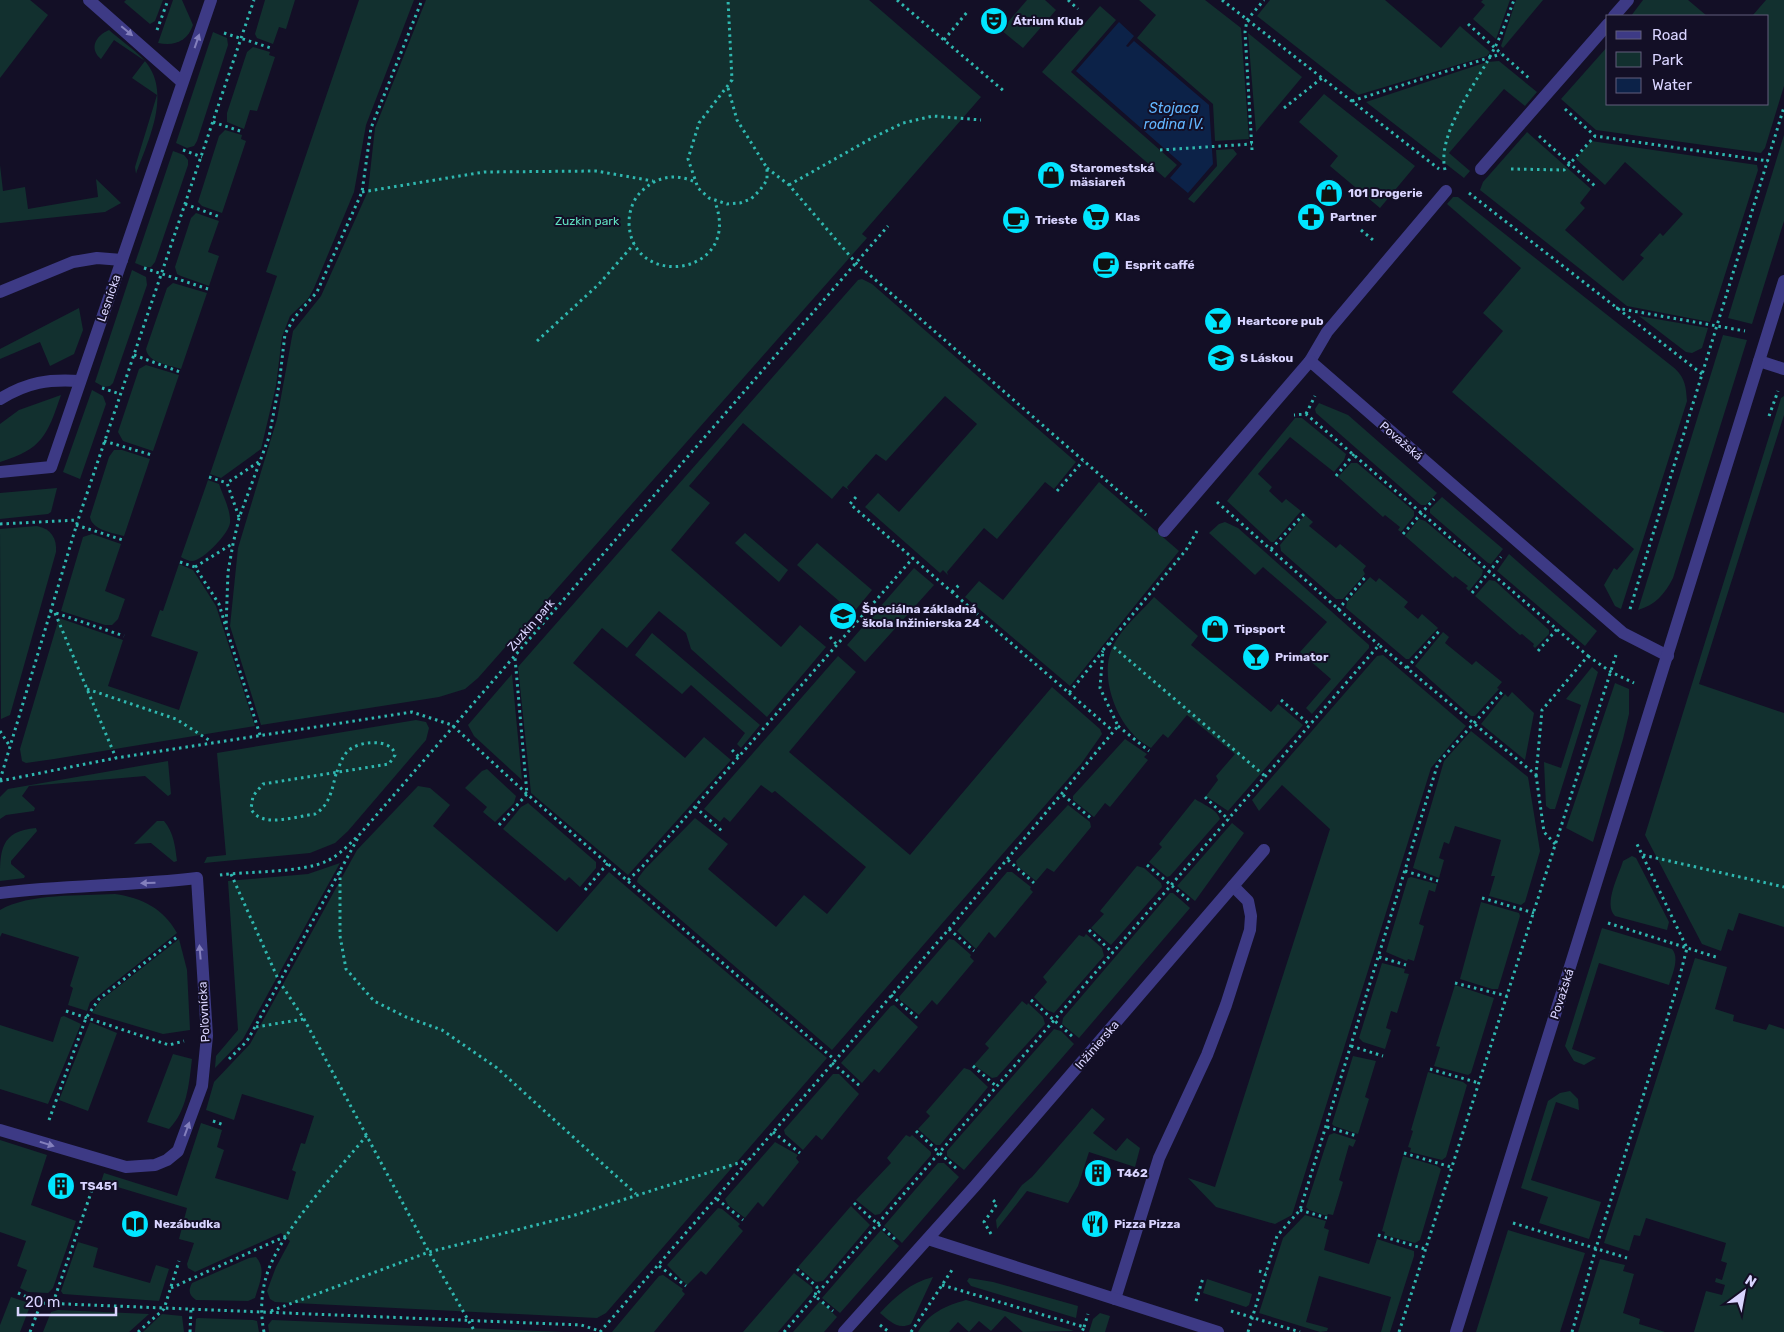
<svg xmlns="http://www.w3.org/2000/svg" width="1784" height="1332" viewBox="0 0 1784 1332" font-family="Rubik,sans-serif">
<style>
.green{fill:#12302f}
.water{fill:#0c2248}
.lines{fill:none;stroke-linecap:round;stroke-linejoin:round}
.path{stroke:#2fb8b0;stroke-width:3;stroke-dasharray:2.5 4;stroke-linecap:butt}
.lane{stroke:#3d3a85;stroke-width:12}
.street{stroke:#3d3a85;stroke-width:12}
.oneway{fill:#837fbc}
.labels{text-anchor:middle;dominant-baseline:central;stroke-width:4;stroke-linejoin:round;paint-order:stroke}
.poi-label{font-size:12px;font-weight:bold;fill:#d9d4ff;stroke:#130f26;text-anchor:start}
.park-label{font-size:12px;fill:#5fe0c0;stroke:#130f26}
.street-label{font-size:12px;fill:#d9d4ff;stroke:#130f26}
.water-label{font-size:14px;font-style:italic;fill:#62b6ff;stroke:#130f26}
</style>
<rect width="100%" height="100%" fill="#130f26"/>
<!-- green -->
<g class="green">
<polygon points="0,0 30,0 48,15 0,78"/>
<polygon points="126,0 163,0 155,21 150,24 124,2"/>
<path d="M173,0h9l11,25c-5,15 -18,22 -35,18z"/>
<polygon points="265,0 295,0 286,29 279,27 273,44 257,38 255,34"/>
<polygon points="359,0 414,0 366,125 354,192 314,288 308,299 290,316 282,337 276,386 261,449 221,478 210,474 277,276 266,272"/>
<polygon points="426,0 869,0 981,97 862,234 867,238 478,678 465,689 439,697 261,725 230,626 238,548 277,419 293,331 321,296 368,191 375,128"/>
<polygon points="1027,0 1045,0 1056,10 1023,48 1001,30"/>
<polygon points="1139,0 1205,0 1241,28 1249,139 1215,141 1213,104 1137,38 1156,15"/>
<polygon points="1270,0 1385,0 1441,48 1460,26 1490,52 1487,56 1358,95 1257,16"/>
<polygon points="1483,0 1510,0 1496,39 1473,19 1485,5 1481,2"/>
<polygon points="1516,0 1543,0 1503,48 1501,46"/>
<polygon points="1643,0 1688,0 1707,16 1631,16"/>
<polygon points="1766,0 1784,0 1784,86 1765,148 1761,153 1596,130 1561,99 1608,46 1608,104 1768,104 1768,16 1753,15"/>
<polygon points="1100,6 1116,20 1071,72 1177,165 1165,178 1042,72"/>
<path d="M109,30c11,10 25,19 35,30 29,32 4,81 -8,114l-1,-7 22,-72 -25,-17 13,-17 -31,-21 -13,19c-12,-10 -6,-23 8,-29z"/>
<polygon points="213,32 227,38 228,45 197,141 194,146 187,148 176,143"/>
<polygon points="1248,33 1302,77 1256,132"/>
<polygon points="253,47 270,52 269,55 275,57 257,111 250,110 244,129 227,122 227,113 247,52"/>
<polygon points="1499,61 1537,92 1525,106 1504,89 1449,153 1470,171 1464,178 1366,102 1487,62"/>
<polygon points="1324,94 1415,166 1380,208 1330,166 1338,156 1299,122"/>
<polygon points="225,130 242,135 241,139 246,141 222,213 202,206 198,202 219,136"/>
<polygon points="1527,132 1591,189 1580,203 1585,208 1565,230 1623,281 1644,258 1640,255 1660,233 1663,236 1683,214 1625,162 1605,185 1576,159 1591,141 1757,165 1758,170 1710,322 1627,306 1480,190 1483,182"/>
<polygon points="1784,135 1784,221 1752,324 1728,318"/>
<polygon points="1233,149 1237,154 1194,203 1188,199 1217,166 1216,150"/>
<polygon points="173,151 184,155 188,160 188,165 155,262 151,267 145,267 135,263"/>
<polygon points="0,165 3,191 25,187 28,209 98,197 96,179 121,203 105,212 0,223"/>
<path d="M1453,197h5l215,170c12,10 13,19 14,34l-66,208 -6,-3 -11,-21 10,-17 3,2 17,-21 -182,-157 51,-61 -20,-18 38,-45 -74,-64z"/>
<polygon points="196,213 219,221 208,252 219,256 209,286 181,276 177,274 175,267 191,218"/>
<polygon points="132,270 146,277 147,285 113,383 110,386 104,387 95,382"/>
<polygon points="862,279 872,284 1076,462 1054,489 1045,482 997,539 984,528 947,572 948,575 943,570 940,573 865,507 878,493 899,512 977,424 945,396 886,461 876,454 847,487 849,490 843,486 832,499 743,423 689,486 710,503 671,550 781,647 800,625 826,647 767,717 691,649 686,633 659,611 627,648 602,628 573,663 685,758 704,737 731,760 628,875 531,793 518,667 858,280"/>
<path d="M173,283l34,10 -26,76c-12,-4 -33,-6 -35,-20l21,-61z"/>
<polygon points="79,308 83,330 74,354 50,366 40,342 0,359 0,349"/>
<polygon points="1639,316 1708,328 1702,348 1692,353 1686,352"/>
<path d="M1723,335l24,5 -74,238c-8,16 -18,27 -35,32z"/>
<polygon points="146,365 179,375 153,451 123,441 118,432 139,369"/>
<polygon points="92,390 103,396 106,404 80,479 63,472"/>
<path d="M61,395c-14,41 -19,54 -61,67v-38l19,-14z"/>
<polygon points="1784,396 1784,415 1699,684 1784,713 1784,927 1739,913 1733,931 1728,929 1721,951 1702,944 1645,835 1781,398"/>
<polygon points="1319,403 1348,415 1437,493 1426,505 1421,505 1316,413 1315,409"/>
<polygon points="1295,418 1302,418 1346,454 1344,460 1334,472 1290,437 1258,474 1272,487 1269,491 1282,503 1286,499 1301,511 1274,542 1271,542 1227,501"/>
<path d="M114,450h8l28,9 -26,77c-11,-3 -32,-6 -34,-19l19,-60z"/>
<polygon points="1351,463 1357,463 1414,511 1414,516 1401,532 1398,530 1400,527 1385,515 1383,517 1338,477"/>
<path d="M208,480l11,4c4,12 12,26 11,39 -1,10 -27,38 -38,38 -3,0 -8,-2 -11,-4z"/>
<polygon points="1099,482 1179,551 1070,686 965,597 979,581 1003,600"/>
<polygon points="57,488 51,512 48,514 0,519 0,493"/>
<polygon points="1442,497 1503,549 1491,564 1488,563 1430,513 1430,509"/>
<polygon points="1305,515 1313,522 1309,526 1336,548 1340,544 1366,566 1363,570 1365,574 1343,599 1336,599 1281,551 1280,545"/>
<polygon points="1419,519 1425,521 1483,570 1482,575 1469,591 1466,588 1468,586 1455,576 1453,578 1405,536"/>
<polygon points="1225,522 1238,528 1369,645 1369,648 1312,714 1306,708 1331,679 1300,652 1327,622 1263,567 1255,575 1209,533 1219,524"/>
<path d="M37,526c14,3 20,12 19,26l-46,163 -9,4 -1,-190z"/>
<polygon points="745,533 788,570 779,582 735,543"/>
<polygon points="92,534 121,544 105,591 125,599 118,619 112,625 105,625 61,611 83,537"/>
<polygon points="817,543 872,590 853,613 797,565"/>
<polygon points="1509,554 1597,631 1585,646 1497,571"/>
<polygon points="179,564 193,570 216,606 255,726 54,759 26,763 22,761 20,749 59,618 123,640 108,686 179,710 198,652 151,636 160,610 163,611"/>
<polygon points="914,568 934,585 865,662 847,645"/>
<polygon points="1370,577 1376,582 1379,578 1408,602 1404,607 1418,619 1422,614 1438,628 1409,659 1406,659 1346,608 1347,602"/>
<polygon points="1489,580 1495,581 1549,630 1549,634 1535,648 1533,646 1534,644 1522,634 1520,635 1475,596"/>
<path d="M1154,597l44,39 -7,9 80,67 7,-8 25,21 -75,86 -22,-15 12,-16 -2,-4 19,-22 -48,-39 -19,23 -5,-4 -12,14c-6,-4 -14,-8 -18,-14 -20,-21 -34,-63 -19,-90 9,-17 27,-32 40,-47z"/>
<polygon points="1443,632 1449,637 1445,643 1472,665 1476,661 1502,682 1497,688 1499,689 1475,716 1471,716 1415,666"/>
<polygon points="652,633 760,725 741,748 737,744 745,733 691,685 682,694 635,655"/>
<polygon points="1383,655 1466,726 1431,768 1292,1215 1275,1224 1216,1207 1188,1178 1215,1187 1330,829 1282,785 1259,811 1252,800 1377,656"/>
<polygon points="838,656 856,672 789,752 910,855 1052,687 1100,729 1102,734 1081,764 832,1050 637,882 638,878 645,869 695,818 728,844 708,869 776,927 804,895 827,914 866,867 775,791 772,793 761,785 730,822 724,817 720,822 704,809"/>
<polygon points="1592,667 1598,672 1555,809 1550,809 1546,806 1544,762 1561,768 1581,705 1566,699"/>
<polygon points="512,674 522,780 474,736 468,725"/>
<polygon points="1615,683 1629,689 1629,714 1623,739 1593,842 1566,828"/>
<polygon points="1512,692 1534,713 1525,760 1481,724 1505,694 1508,697"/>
<polygon points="416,720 426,722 429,728 426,740 348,831 335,843 310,853 204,863 207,857 226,855 217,753"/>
<polygon points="1471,731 1528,777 1540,851 1525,902 1521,905 1489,896 1495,876 1491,876 1501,840 1455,826 1449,844 1444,842 1439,858 1444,860 1439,878 1413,868 1444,761"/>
<polygon points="1125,739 1147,754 1144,757 1148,760 1110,807 1105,803 1094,817 1073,800 1073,796"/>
<polygon points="168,761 171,794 168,796 145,776 29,786 22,796 35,808 34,811 6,815 0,819 0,797 8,789"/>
<polygon points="487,769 516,796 514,803 495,822 483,812 487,807 465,788 482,771"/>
<polygon points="418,786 430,788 450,805 433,826 557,932 609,872 827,1058 606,1313 597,1318 275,1302 270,1299 267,1291 276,1267 290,1241 281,1233 195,1272 188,1268 187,1264 194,1243 179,1239 187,1208 101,1182 104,1173 177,1196 201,1123 222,1130 217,1147 224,1150 215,1178 288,1200 296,1172 292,1170 301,1143 305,1144 314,1116 242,1094 234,1120 206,1110 214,1082 250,1044 357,850"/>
<path d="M1195,799c7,5 22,10 25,20l-50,57 -3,1 -18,-15 13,-15 -3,-3z"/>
<polygon points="528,803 596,862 596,868 580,887 569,877 565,881 503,829 521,807"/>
<polygon points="1068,805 1090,822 1091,827 1054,872 1047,868 1036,881 1017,866 1016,861"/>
<path d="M157,821h7c10,12 11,25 13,40l-3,1 -23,-19 -17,1z"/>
<polygon points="1232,823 1244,833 1195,901 1177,886"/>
<path d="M36,828l1,3 -26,30v3l14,12 -1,2 -24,3c0,-30 0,-50 36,-53z"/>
<path d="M1632,856l4,2 33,64 -2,8 -52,-14c-12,-12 4,-41 8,-55z"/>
<polygon points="340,863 243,1039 215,1068 216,1056 238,1030 228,881 308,874"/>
<polygon points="1137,866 1144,868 1161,883 1162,887 1111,945 1091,928 1104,914 1100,911"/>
<polygon points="1007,872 1012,872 1031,887 1030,889 1033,892 995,938 989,932 976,949 957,931"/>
<polygon points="1411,877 1437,884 1435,892 1429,890 1419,924 1424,926 1414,961 1408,959 1407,961 1386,952 1408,878"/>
<polygon points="1170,893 1173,893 1190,908 1079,1038 1062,1024 1063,1018"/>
<path d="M115,894c27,4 48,14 62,39l-87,69 -3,9 -19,-6 5,-17 -3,-2 9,-29 -77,-24 -2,4v-27c29,-17 81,-14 115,-16z"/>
<polygon points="1481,902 1519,913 1520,916 1498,989 1492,989 1460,979"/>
<path d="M1602,928l70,21c8,9 0,26 -3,36l-70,-22 -27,86 24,9 -12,7 -10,-4 -9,-15z"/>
<polygon points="1086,934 1102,948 1104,956 1054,1013 1047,1010 1034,997 1047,982 1043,977 1079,935 1084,937"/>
<polygon points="179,939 187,970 190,1030 163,1034 92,1013 100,1001"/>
<polygon points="949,939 954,940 971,955 970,957 974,961 937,1005 932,1000 919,1015 900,1000 899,997"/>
<polygon points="1695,958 1727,967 1715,1009 1734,1015 1733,1021 1766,1030 1769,1024 1784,1029 1784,1332 1694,1332 1706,1291 1722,1295 1725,1285 1715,1282 1716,1278 1722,1280 1727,1263 1721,1261 1726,1243 1646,1218 1640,1236 1634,1235 1629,1251 1604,1243"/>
<polygon points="1382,963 1405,969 1404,973 1409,974 1397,1013 1391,1011 1386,1028 1391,1030 1385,1049 1363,1042 1359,1038"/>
<polygon points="1455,985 1494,998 1471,1073 1468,1075 1434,1066 1440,1047 1436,1046"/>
<polygon points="1022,1001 1027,1005 1028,1003 1043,1017 1045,1024 997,1077 992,1078 974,1065 989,1048 985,1044"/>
<polygon points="894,1005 918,1027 879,1073 874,1069 862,1083 841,1063 891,1006"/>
<polygon points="64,1016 81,1024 48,1104 0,1089 0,1025 53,1042 61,1017"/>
<polygon points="90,1022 117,1033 88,1111 59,1100"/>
<polygon points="1054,1029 1061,1031 1074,1044 964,1170 947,1156 947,1151"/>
<path d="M173,1054l19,5c-3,25 -5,52 -23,70l-22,-7z"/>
<polygon points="1353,1056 1376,1061 1365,1097 1369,1099 1358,1134 1334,1126 1332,1124"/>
<polygon points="964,1068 970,1070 988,1087 940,1145 936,1145 918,1129 930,1116 926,1112"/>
<polygon points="1428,1072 1463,1082 1467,1085 1446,1157 1442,1160 1410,1152 1411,1148 1408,1147 1413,1131 1411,1130"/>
<polygon points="833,1074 839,1074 859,1094 822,1140 816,1135 803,1150 785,1134 784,1130"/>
<polygon points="1570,1091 1578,1099 1579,1110 1556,1102 1531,1180 1601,1202 1589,1239 1539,1223 1548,1197 1521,1188 1548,1101 1560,1093"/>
<polygon points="1092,1108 1105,1119 1093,1133 1116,1151 1127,1138 1140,1148 1135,1167 1089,1152 1078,1186 1068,1203 1027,1191 997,1229 996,1220 1022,1185 1032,1177"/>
<polygon points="1334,1133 1356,1140 1353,1147 1349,1145 1339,1180 1343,1182 1333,1215 1328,1214 1327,1216 1309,1210 1306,1207 1329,1135"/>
<polygon points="906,1135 910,1137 912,1135 931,1152 931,1155 880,1214 875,1215 856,1200 891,1163 887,1158"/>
<polygon points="0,1140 47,1155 31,1205 76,1221 53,1288 48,1293 28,1292 20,1288 27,1270 17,1266 26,1241 0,1232"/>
<polygon points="775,1142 798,1155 796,1158 799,1162 763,1207 758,1202 745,1218 728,1205 725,1199"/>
<polygon points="1403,1156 1437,1166 1441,1169 1420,1240 1415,1243 1384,1235 1385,1232 1382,1231"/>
<polygon points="938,1163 944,1163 959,1177 902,1243 884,1226"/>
<polygon points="851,1206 870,1225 823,1281 816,1282 798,1267"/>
<polygon points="718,1208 722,1209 740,1224 738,1226 743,1231 706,1275 701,1271 687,1285 667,1265"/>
<polygon points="1305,1215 1326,1221 1324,1228 1329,1230 1324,1250 1369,1264 1377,1239 1414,1251 1414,1256 1390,1332 1381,1332 1391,1297 1319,1276 1306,1322 1328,1328 1327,1331 1320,1332 1259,1313 1283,1238"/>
<polygon points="881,1230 899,1246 840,1313 822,1298"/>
<polygon points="1508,1230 1585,1253 1560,1332 1476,1332"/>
<polygon points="78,1242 98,1248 93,1267 150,1283 156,1265 169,1269 159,1301 63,1294 61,1291"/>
<path d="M256,1257c11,12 3,27 -1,41l-7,3 -52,-1c-7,-5 -8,-9 -4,-17l57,-25z"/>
<polygon points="1600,1259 1625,1265 1623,1271 1634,1274 1623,1313 1640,1319 1639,1324 1665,1332 1578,1332"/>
<polygon points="794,1273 812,1287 813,1291 778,1332 743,1332"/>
<polygon points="663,1275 683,1289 682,1291 685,1294 654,1332 612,1332 659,1276"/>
<path d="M933,1277l-22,47c-13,6 -20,-2 -31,-11 16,-17 30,-30 53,-36z"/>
<polygon points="969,1278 993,1282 1078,1306 1076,1318 971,1286 967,1281"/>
<polygon points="1207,1279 1252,1294 1249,1305 1246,1307 1203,1293"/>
<polygon points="11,1297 29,1303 29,1309 20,1332 0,1332 0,1325"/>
<path d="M966,1300l102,29 6,2 -51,1 -18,-16 -14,15 -12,-10 -10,11 -11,-10 -9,10h-31c11,-19 27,-26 48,-32z"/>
<polygon points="820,1301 837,1317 824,1332 793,1332"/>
<polygon points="58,1310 149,1314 129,1332 43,1332 51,1312"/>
<polygon points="1100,1313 1110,1316 1105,1332 1089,1332 1093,1319"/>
<polygon points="162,1314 182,1316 184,1332 143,1332"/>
<polygon points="198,1318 253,1320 257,1321 259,1332 195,1332 196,1319"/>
<polygon points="272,1320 564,1332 269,1332 268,1325"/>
</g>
<!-- water -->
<polygon class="water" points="1119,22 1134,36 1126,46 1128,47 1134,41 1209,105 1213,164 1188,193 1170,178 1182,164 1076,71"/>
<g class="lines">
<!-- path -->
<g class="path">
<polyline points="897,0 1005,92"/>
<polyline points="1068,0 1078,9"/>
<polyline points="1222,0 1439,169"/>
<polyline points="1468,24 1530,79"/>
<polyline points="157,30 168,0"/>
<polyline points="224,33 271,48"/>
<polyline points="944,40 968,11"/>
<polyline points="728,88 737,120 767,168 767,180 760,190 751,199 740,203 727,204 709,198 698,188 688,159 699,123 732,80 728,0"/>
<polyline points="1352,101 1501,54"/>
<polyline points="1284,108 1322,78"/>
<polyline points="1565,109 1595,136 1768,161"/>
<polyline points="213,122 243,132"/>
<polyline points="1539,136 1595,186"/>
<polyline points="183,150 202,157"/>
<polyline points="1160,150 1252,144"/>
<polyline points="1252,150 1245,32 1247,20 1264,0"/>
<polyline points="767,168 789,185 856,263 1146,515"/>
<polyline points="1511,169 1564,170 1595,136"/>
<path d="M1445,170c-9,-38 35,-91 50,-123 8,-15 13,-32 19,-47"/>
<path d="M693,181c-18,-7 -34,-5 -49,8 -10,8 -15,21 -15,34 2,68 114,53 86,-21"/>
<polyline points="789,185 872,138 903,123 933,116 981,120"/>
<polyline points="362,192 484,172 596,171 653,181"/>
<polyline points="1469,193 1702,374"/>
<polyline points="185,204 220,217"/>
<polyline points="1361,230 1373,240"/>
<polyline points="144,268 208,289"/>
<polyline points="1616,308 1745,331"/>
<polyline points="537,341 599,284 634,244"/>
<polyline points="134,355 180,372"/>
<polyline points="102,388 120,394"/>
<polyline points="1306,414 1315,396"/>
<polyline points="1769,416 1778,391"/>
<polyline points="104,441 152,455"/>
<polyline points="1336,476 1354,454"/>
<polyline points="209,477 227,483"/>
<polyline points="1057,491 1083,461"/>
<polyline points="856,497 850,504 1069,693 1103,651"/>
<polyline points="1217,502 1379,645"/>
<polyline points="239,517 227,483 260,461"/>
<polyline points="0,524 78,520"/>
<polyline points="76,525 123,540"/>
<polyline points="1403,534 1434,499"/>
<polyline points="1271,549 1304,514"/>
<polyline points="180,562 195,567"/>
<polyline points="952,592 960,584"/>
<polyline points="1472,593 1501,557"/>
<polyline points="1630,609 1784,107"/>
<polyline points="1338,610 1367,575"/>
<polyline points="50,611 124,636"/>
<polyline points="55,613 116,758"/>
<polyline points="225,624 219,604 195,567 232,544"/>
<polyline points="830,637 837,645"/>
<polyline points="1109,643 1266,777"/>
<polyline points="1538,651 1557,629"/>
<polyline points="1588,656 1611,672 1634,683"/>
<polyline points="1407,668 1440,630"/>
<polyline points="87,689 176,719 212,742"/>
<polyline points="1069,693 1113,731"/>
<polyline points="1281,700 1310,725"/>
<polyline points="1118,726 1149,751"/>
<polyline points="0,731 9,745"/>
<polyline points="260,735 226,627 228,572 233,544 239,518 269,437 279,385 285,334 294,318 317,292 362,192 371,128 422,0"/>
<polyline points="732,750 739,757"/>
<path d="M336,774c-4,15 -6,31 -21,40 -19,2 -53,15 -64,-5l2,-13 10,-12 126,-20 6,-9c-3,-18 -39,-14 -48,-3 -5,5 -8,15 -11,22"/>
<polyline points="1536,775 1544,832 1556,845"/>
<polyline points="0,780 78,520 254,0"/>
<polyline points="0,781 116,758 412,712 452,725 527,794 835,1060"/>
<polyline points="1063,795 1092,819"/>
<polyline points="1205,797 1229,820"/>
<polyline points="695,807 722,831"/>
<polyline points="499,825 527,794 515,658"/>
<polyline points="1643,855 1784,887"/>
<polyline points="1008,860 1034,883"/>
<polyline points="1147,865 1190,901"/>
<polyline points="340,871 340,936 346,969 374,1001 406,1017 442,1030 497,1068 636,1194"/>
<polyline points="1405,871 1438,881"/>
<polyline points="231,874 279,981 304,1019 429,1252 475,1332"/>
<path d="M220,875c30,-4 81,-2 107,-14 13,-6 23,-18 33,-27l528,-608"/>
<polyline points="628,880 642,867 913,558"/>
<polyline points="585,890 608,863"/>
<polyline points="1482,898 1534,913"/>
<polyline points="1608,923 1719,958"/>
<polyline points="949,929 974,951"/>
<polyline points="1089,930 1113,953"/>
<polyline points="1379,957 1406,965"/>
<polyline points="1455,983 1507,996"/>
<polyline points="891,995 917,1018"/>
<polyline points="1031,1000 1073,1037"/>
<polyline points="66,1011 169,1045 184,1041"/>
<polyline points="256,1027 304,1019"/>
<polyline points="1351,1046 1383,1056"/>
<polyline points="229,1059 247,1041 255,1027 359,836"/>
<polyline points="832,1063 860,1086"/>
<polyline points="973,1066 996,1086"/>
<polyline points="1430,1069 1479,1083"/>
<polyline points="49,1120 86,1018 99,999 177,937"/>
<polyline points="213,1121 224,1125"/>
<polyline points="1327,1127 1357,1136"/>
<polyline points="916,1131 958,1170"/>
<polyline points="773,1132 800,1153"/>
<polyline points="1404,1153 1451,1167"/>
<polyline points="717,1199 743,1220"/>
<polyline points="854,1203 897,1241"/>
<polyline points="1300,1210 1327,1218"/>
<polyline points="1513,1223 1627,1258"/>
<polyline points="991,1234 984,1222 997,1204 993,1200"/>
<polyline points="1378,1235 1425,1249"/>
<polyline points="659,1266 686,1286"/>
<polyline points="797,1269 817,1287 815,1296 833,1311"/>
<polyline points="1259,1271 1266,1273"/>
<polyline points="942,1285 1084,1327 1082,1332"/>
<polyline points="171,1288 286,1236"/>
<polyline points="18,1293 41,1303"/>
<polyline points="1196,1301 1203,1278"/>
<polyline points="53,1303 95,1181"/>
<polyline points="271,1311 429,1252 572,1216 748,1160"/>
<polyline points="1231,1311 1300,1332"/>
<polyline points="880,1325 889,1332"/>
<polyline points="1084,1327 1088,1314"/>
<polyline points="30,1332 41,1303 581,1325 600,1331"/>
<polyline points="138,1332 164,1309 179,1261"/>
<polyline points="190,1332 191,1309"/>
<path d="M264,1332c-4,-20 -3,-41 4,-61 16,-44 69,-99 99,-136"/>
<polyline points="600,1332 949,929 1118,726 1100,688 1103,650 1186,550 1197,531"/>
<polyline points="784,1332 1379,645 1536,775 1542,710 1588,656 1306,414 1294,415"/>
<polyline points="911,1332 952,1270"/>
<polyline points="1248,1332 1277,1236 1300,1210 1438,763 1502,692"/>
<polyline points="1399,1332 1616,655"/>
<polyline points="1572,1332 1596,1248 1677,987 1687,948 1636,842"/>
</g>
<!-- lane -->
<g class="lane">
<polyline points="1614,16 1628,0"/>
<polyline points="1481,169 1608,24"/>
<polyline points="0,292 73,262 97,258 122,260"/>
<polyline points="1310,361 1327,332 1446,191"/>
<polyline points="1759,361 1784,369"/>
<path d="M0,399c28,-17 48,-20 80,-18"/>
<polyline points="1115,1299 1159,1158 1207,1055 1226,1005 1250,930 1251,916 1248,901 1233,886"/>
</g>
<!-- street -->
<g class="street">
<polyline points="89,0 182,82"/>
<polyline points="0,472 51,467 211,0"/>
<polyline points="1164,531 1310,361 1623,633 1668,656"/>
<path d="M0,893c65,-8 131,-7 197,-15l10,158 -5,50 -24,65 -11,9 -12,5 -29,2 -126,-37"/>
<polyline points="928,1239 1218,1332"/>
<polyline points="844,1332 975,1186 1264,850"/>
<polyline points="1456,1332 1784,281"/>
</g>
</g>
<!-- one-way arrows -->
<defs><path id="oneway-solid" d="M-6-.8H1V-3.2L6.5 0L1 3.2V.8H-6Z" transform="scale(1.25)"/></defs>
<g class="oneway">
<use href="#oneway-solid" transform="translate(127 31) rotate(40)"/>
<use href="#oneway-solid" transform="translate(197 41) rotate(-71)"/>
<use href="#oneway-solid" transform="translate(148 883) rotate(178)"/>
<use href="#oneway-solid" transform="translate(200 952) rotate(-95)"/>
<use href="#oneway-solid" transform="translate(187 1129) rotate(-70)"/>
<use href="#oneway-solid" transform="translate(47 1144) rotate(17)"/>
</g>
<!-- icons -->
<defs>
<g id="theatre-disc" transform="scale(1.4375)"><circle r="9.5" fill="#00e5ff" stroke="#130f26"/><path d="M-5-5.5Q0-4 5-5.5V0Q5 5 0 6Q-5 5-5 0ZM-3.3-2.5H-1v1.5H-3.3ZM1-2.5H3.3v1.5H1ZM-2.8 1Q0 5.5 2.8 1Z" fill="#111"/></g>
<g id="shop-disc" transform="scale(1.4375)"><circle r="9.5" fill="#00e5ff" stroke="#130f26"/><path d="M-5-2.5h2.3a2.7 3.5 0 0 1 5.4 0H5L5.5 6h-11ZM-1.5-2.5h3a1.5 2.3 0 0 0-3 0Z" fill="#111"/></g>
<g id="supermarket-disc" transform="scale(1.4375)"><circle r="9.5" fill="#00e5ff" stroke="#130f26"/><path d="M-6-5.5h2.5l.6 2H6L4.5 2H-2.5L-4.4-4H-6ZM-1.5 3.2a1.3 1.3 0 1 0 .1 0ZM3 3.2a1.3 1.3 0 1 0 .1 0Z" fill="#111"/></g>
<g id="pharmacy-disc" transform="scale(1.4375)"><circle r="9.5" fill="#00e5ff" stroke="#130f26"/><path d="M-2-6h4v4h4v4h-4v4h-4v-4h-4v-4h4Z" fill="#111"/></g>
<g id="cafe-disc" transform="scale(1.4375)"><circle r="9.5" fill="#00e5ff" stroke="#130f26"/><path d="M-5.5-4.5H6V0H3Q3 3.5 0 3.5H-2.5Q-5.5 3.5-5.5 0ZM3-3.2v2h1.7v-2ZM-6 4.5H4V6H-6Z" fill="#111"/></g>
<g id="bar-disc" transform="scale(1.4375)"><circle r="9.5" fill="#00e5ff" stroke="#130f26"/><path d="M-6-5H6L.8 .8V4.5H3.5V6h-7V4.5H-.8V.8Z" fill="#111"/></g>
<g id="school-disc" transform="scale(1.4375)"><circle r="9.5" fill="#00e5ff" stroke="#130f26"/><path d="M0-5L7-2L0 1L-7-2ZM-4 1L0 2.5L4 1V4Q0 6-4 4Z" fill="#111"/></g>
<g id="building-disc" transform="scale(1.4375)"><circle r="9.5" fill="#00e5ff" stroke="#130f26"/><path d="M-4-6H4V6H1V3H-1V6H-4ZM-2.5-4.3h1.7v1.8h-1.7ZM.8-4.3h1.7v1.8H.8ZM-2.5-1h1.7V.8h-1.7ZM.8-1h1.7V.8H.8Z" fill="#111"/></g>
<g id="library-disc" transform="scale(1.4375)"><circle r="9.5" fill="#00e5ff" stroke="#130f26"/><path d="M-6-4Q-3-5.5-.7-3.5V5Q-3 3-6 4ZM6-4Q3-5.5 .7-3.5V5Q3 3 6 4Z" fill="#111"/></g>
<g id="restaurant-disc" transform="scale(1.4375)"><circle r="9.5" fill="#00e5ff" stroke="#130f26"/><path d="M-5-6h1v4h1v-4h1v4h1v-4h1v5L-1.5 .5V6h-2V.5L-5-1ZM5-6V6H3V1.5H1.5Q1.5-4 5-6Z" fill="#111"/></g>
</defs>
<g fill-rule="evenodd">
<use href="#theatre-disc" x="994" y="21"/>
<use href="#shop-disc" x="1051" y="175"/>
<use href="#shop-disc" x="1329" y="193"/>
<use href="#supermarket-disc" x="1096" y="217"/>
<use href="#pharmacy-disc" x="1311" y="217"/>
<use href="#cafe-disc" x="1016" y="220"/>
<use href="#cafe-disc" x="1106" y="265"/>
<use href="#bar-disc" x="1218" y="321"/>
<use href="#school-disc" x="1221" y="358"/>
<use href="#school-disc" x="843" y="616"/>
<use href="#shop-disc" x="1215" y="629"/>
<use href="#bar-disc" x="1256" y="657"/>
<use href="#building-disc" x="1098" y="1173"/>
<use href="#building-disc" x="61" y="1186"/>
<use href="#library-disc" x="135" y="1224"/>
<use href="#restaurant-disc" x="1095" y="1224"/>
</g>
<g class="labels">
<!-- poi labels -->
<g class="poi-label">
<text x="1013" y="21">Átrium Klub</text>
<text x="1070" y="168">Staromestská<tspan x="1070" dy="14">mäsiareň</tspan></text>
<text x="1348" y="193">101 Drogerie</text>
<text x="1115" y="217">Klas</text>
<text x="1330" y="217">Partner</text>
<text x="1035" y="220">Trieste</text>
<text x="1125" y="265">Esprit caffé</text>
<text x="1237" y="321">Heartcore pub</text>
<text x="1240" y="358">S Láskou</text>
<text x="862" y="609">Špeciálna základná<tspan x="862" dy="14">škola Inžinierska 24</tspan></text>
<text x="1234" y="629">Tipsport</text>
<text x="1275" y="657">Primator</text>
<text x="1117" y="1173">T462</text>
<text x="80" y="1186">TS451</text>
<text x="154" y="1224">Nezábudka</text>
<text x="1114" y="1224">Pizza Pizza</text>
</g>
<!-- park labels -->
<g class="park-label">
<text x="587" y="221">Zuzkin park</text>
</g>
<!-- street labels -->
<g class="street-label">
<text transform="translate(109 298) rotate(-71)">Lesnícka</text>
<text transform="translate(1401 441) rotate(41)">Považská</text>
<text transform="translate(531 625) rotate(-49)">Zuzkin park</text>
<text transform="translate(1562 994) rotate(-72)">Považská</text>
<text transform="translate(204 1012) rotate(-93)">Poľovnícka</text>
<text transform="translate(1097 1045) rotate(-49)">Inžinierska</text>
</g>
<!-- water labels -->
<g class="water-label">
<text x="1174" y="108">Stojaca<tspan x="1174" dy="16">rodina IV.</tspan></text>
</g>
</g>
<!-- legend -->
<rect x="1606" y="15" width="162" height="90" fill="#130f26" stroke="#625e7d"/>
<rect x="1616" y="31" width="25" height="8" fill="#3d3a85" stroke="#625e7d"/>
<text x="1652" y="40" font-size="15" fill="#d9d4ff">Road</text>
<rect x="1616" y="52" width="25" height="15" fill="#12302f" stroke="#625e7d"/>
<text x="1652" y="65" font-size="15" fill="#d9d4ff">Park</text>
<rect x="1616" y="78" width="25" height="15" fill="#0c2248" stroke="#625e7d"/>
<text x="1652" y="90" font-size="15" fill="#d9d4ff">Water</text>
<!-- north arrow -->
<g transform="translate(1744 1292) rotate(32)" stroke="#130f26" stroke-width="4" paint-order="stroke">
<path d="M0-4L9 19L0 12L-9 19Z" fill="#d9d4ff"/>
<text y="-8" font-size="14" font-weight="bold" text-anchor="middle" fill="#d9d4ff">N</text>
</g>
<!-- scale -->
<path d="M18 1307v8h98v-8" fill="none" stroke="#d9d4ff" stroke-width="2.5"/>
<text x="25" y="1307" font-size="15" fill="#d9d4ff" stroke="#130f26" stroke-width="4" paint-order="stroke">20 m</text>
</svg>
